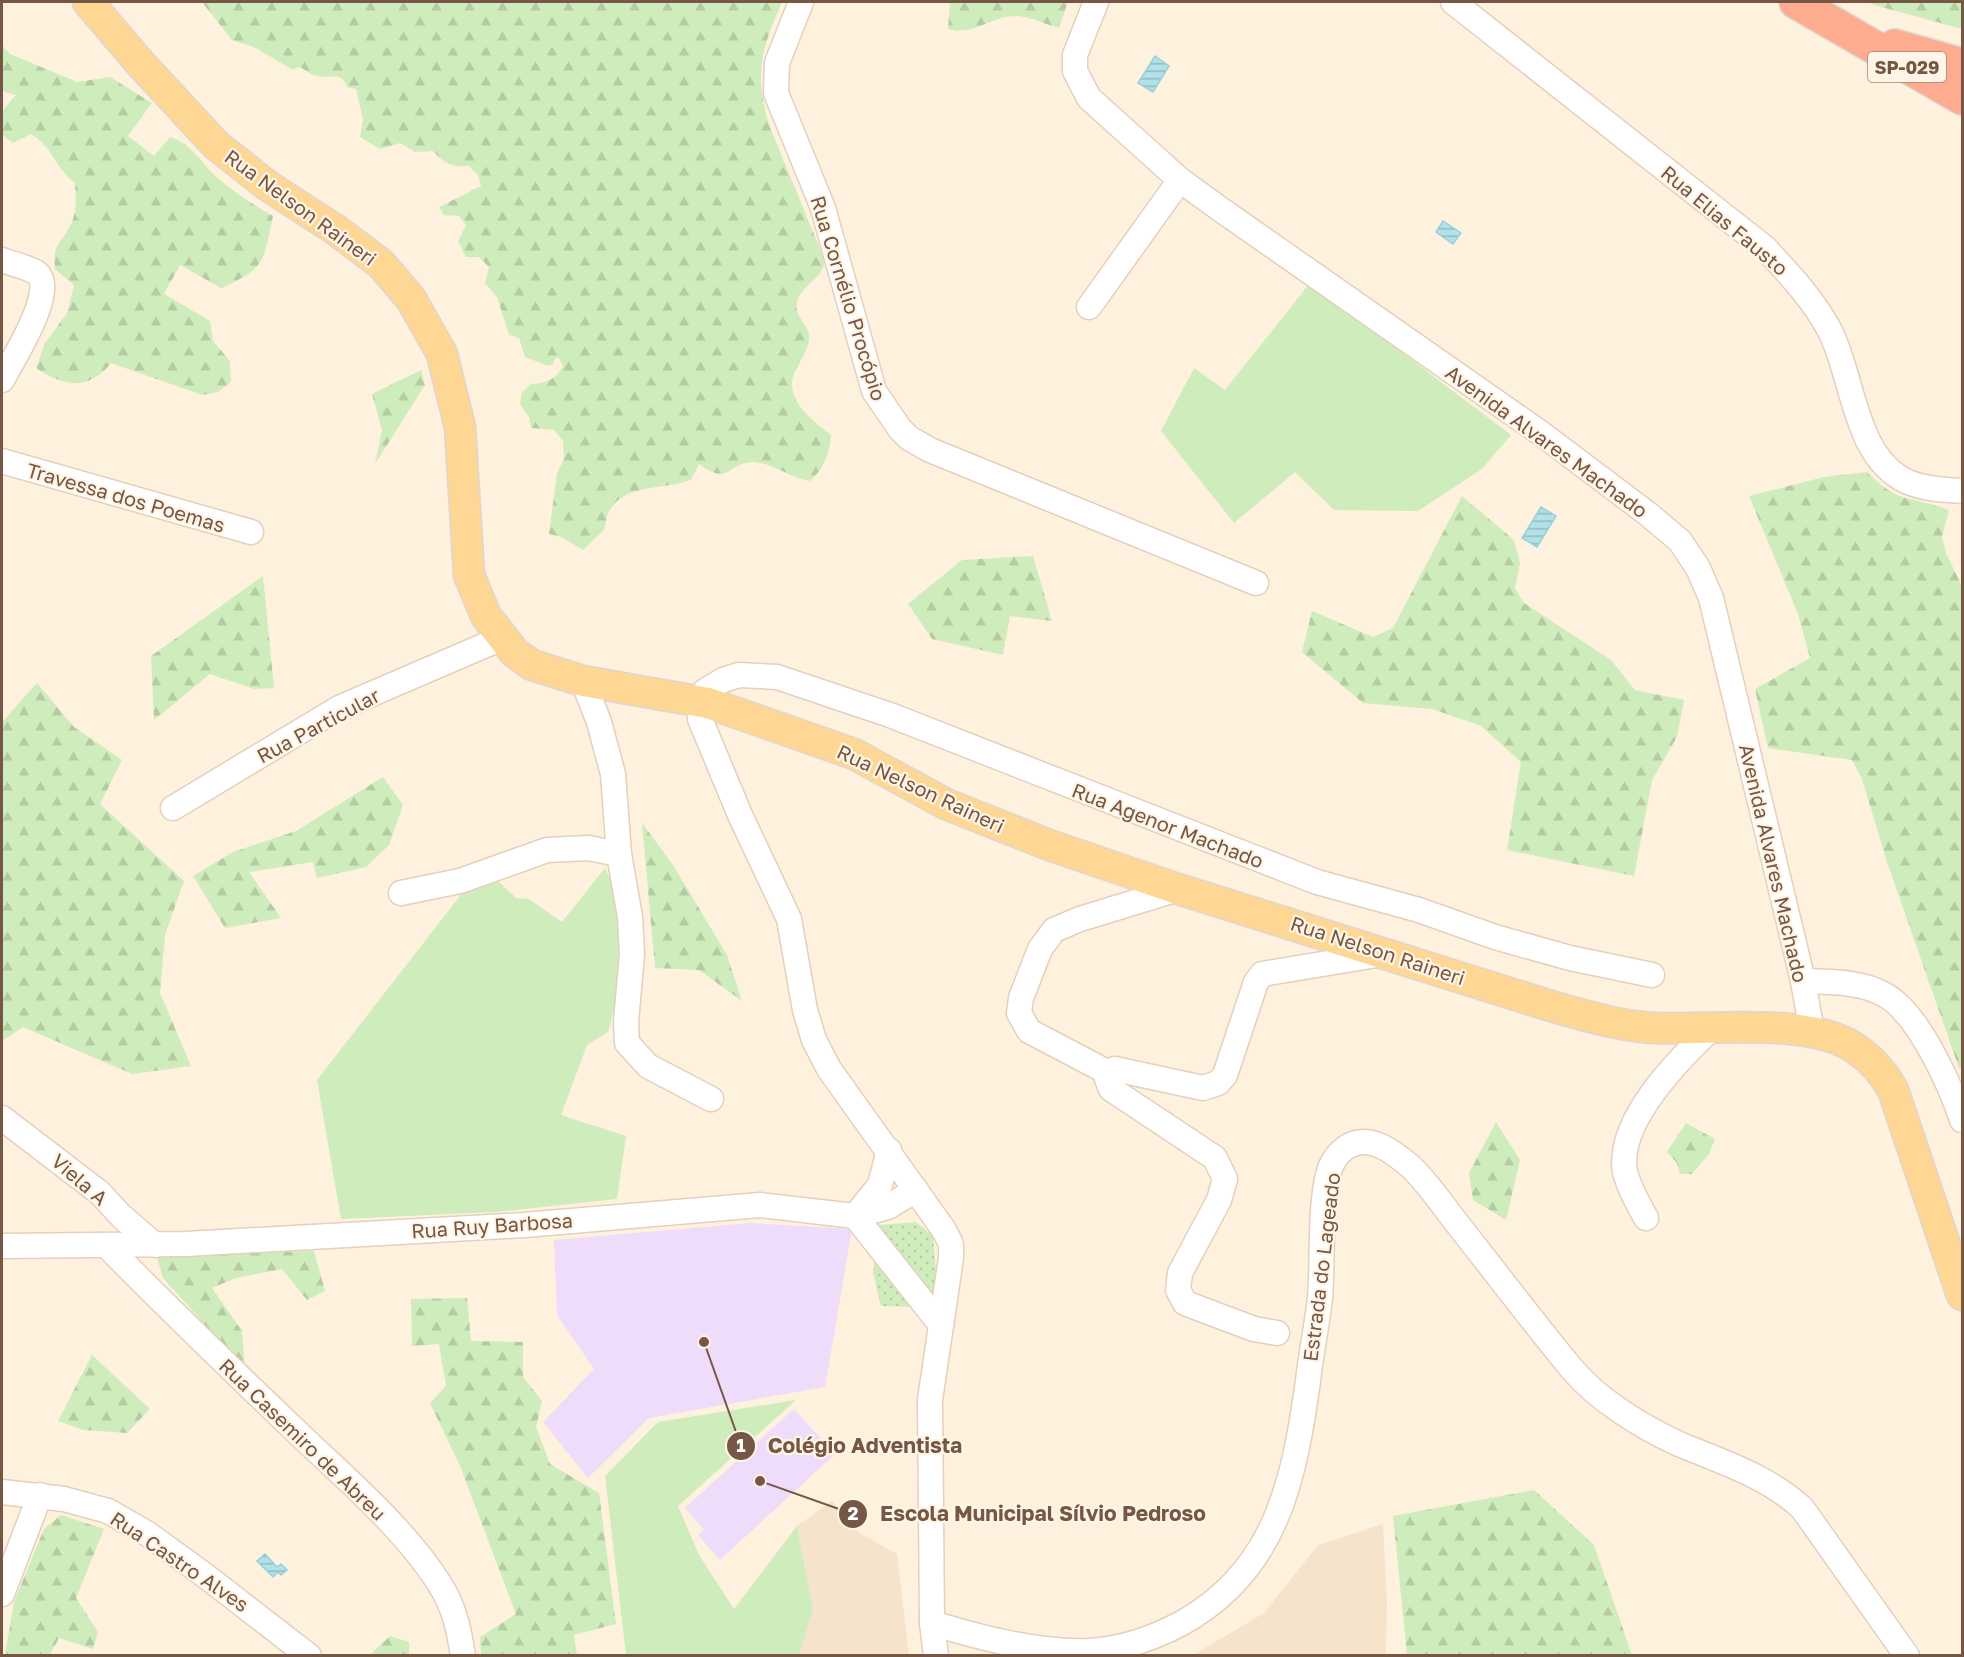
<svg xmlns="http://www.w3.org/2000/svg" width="1964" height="1657" viewBox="0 0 1964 1657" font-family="'Golos Text',sans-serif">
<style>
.residential{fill:#f6e3cc}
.education{fill:#efdbfa}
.grass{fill:#cfecbc}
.forest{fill:url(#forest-firs)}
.park{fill:url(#park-dots)}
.water{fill:url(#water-rules);stroke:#97d1db;stroke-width:1.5}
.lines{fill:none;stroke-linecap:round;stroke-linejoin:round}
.minor-casing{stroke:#e5cfbd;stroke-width:27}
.major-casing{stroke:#ded6d2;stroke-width:33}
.highway-casing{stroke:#ded6d2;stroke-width:36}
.minor{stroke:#fff;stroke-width:24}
.major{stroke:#ffd794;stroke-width:30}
.highway{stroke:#feac8f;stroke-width:33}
.labels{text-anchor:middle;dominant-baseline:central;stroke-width:4.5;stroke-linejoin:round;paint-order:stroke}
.shield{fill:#fff5e6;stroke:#9f8675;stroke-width:1.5}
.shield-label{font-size:18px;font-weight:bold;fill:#765644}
.street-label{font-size:20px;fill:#765644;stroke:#fff5e6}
.leader{fill:none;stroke:#765644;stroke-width:2}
.callout-dot{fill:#765644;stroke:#fff5e6;stroke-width:2}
.mark-label{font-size:18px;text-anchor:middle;font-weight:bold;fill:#fff}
.callout-label{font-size:21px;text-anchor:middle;font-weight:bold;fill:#765644;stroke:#fff5e6;stroke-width:4.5;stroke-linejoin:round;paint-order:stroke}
</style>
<defs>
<pattern id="forest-firs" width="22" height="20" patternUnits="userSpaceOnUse" patternTransform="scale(1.5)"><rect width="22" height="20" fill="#cfecbc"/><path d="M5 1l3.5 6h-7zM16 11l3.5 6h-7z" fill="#b5cca3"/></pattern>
<pattern id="park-dots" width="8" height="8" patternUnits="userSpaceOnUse" patternTransform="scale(1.5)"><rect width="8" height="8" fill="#cfecbc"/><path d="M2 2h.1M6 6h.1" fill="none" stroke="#b5cca3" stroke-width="1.8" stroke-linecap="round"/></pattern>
<pattern id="water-rules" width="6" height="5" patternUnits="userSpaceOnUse" patternTransform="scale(1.5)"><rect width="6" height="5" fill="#b1e1e9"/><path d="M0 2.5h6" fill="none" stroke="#95b9be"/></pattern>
</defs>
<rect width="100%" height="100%" fill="#fef2de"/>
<!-- residential -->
<g class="residential">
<polygon points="832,1501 858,1532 897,1554 909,1655 799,1655 813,1609 797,1526"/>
<polygon points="1383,1524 1387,1600 1386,1655 1193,1655 1264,1613 1318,1545"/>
</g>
<!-- education -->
<g class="education">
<polygon points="751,1223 852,1229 825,1387 649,1418 588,1478 543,1422 594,1369 557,1315 554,1240"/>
<polygon points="794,1409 835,1454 720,1560 698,1535 704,1530 685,1508"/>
</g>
<!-- grass -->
<g class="grass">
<polygon points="1310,283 1511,435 1482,469 1418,511 1334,510 1295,472 1234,523 1161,431 1194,368 1225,390"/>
<path d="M605,868c4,10 11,20 14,30 12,43 1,92 -11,134l-21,13 -26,70 65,21 -9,63 -121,13 -155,7 -24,-139 146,-188 30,-16 23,22 13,1 33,23z"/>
<polygon points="796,1400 678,1506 699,1555 734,1609 797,1526 813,1609 799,1655 626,1655 605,1476 658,1422"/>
</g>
<!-- forest -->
<g class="forest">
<path d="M202,2h580c-21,49 -28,70 -13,123l56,136c-3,19 -23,23 -28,41 -4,13 10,21 12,33 1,11 -6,21 -11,30 -19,32 12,53 33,70 -1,18 -7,34 -21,46 -20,-3 -37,-18 -57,-19 -25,0 -23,25 -54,2l-8,16c-31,11 -84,2 -86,49l-22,21 -22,-13 -12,-3 8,-61 7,-14 -1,-18 -9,-11 -23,-2 -2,-11 -9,-13 2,-12 9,-8c13,0 26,-5 32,-18l-4,-8h-4l-2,6 -4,2 -24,-9 -6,-19 -10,-3 -12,-38 -12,-14 4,-16 -10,-10h-13l-8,-16 8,-16 -7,-9 -15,-1 -5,-8 42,-21 -3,-11 -9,-9c-17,2 -25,-3 -36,-15l-18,1 -15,-9 -20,6 -20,-12 3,-18 -7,-30 -9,-2c-5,-16 -17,-8 -30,-11 -7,-1 -12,-7 -18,-9l-6,3 -37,-22 -24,-8z"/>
<path d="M950,2h118l-9,26c-12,-3 -30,-12 -42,-12 -28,0 -41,20 -69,13z"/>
<polygon points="1868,2 1962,2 1962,29 1874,5"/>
<path d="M2,45l8,9 67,28 33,-5 42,26 -24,33 26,20 16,-19c25,9 30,26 49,42 17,15 35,26 54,37 -10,47 -7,52 -52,72l-41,-23 -16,29 46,27 3,20 17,20 1,21 -13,10 -16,3 -91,-32c-22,28 -47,24 -75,5l9,-25 22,-30 7,-28 -19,-16c-2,-26 4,-22 15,-43 7,-13 6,-29 5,-43 -21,-16 -21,-35 -44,-49l-18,9 -11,-8v-24l14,-16 -14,-4z"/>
<polygon points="421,370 425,385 375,464 382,430 372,394"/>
<path d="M1867,472c33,34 44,23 82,38l-7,27 4,16 16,33v483l-3,-1 -72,-206 -25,-83 -10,-19 -84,-12 -13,-59 55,-31 -12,-44 -49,-118 75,-19z"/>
<polygon points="1462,496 1514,540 1520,563 1515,588 1524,603 1611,660 1635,690 1684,700 1677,737 1652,780 1634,876 1507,850 1521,762 1481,726 1432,709 1363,703 1302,652 1312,611 1373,637 1393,628"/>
<polygon points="1033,556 1052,621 1010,616 1003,655 932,639 908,604 962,560"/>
<polygon points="263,576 274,688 254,689 210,674 154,720 151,656"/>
<polygon points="37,683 74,727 122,760 100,804 184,881 165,935 160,993 191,1066 132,1074 23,1027 2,1041 2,722"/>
<polygon points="383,777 403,805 389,845 366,867 317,878 313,862 249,872 281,918 225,928 193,876 233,852 296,831"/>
<polygon points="642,823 673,865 727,955 742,1001 699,970 655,968"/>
<polygon points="1496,1122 1520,1160 1506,1220 1473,1200 1469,1173"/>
<polygon points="1686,1123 1715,1139 1709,1154 1692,1174 1680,1174 1677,1163 1667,1152"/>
<polygon points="314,1251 325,1291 307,1300 282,1269 236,1278 212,1288 242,1331 245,1369 163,1278 156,1254"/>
<polygon points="467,1298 471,1341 523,1342 523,1377 542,1401 536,1427 550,1464 599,1493 616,1624 574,1635 577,1655 481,1655 480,1637 516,1614 460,1466 430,1403 446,1386 439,1344 412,1346 411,1299"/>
<polygon points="92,1355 150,1409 127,1433 83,1430 58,1421"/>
<polygon points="1534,1490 1594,1545 1632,1655 1407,1655 1393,1516"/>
<polygon points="61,1515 104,1529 76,1598 98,1632 93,1649 59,1638 50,1655 5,1655 14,1602 44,1529"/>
<polygon points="390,1636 409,1642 409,1655 370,1655"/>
</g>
<!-- park -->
<polygon class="park" points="916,1222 933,1236 938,1295 917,1307 881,1306 873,1273 879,1225"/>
<!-- water -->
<g class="water">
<polygon points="1155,56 1169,66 1153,92 1138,83"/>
<polygon points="1443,221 1461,233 1453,244 1436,232"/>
<polygon points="1541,507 1556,516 1537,547 1522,538"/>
<polygon points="265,1554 277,1567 281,1564 287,1570 281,1575 278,1572 273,1577 257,1561"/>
</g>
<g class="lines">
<!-- minor casing -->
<g class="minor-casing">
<g id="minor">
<polyline points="801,2 777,63 776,93 823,208 874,391 900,429 909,438 930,450 1256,583"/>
<polyline points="1096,2 1075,55 1075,71 1089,98 1180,180 1220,209 1542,434 1648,514 1680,541 1698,568 1711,598 1803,981 1812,1032"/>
<path d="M1453,2l312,246c24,26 49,52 65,83 24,47 24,127 78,151 17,7 36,8 54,9"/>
<path d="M2,260c10,4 26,7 35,13 21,17 -26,89 -35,107"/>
<polyline points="1089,307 1180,180"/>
<polyline points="2,461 251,532"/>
<polyline points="583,681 599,722 613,774 619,854 630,917 632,954 626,1022 627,1043 648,1066 711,1099"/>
<polyline points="173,808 339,708 502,638"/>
<polyline points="401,893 460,881 547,850 588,848 619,854"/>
<path d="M1803,981c27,1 58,0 82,14 33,18 65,89 77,125"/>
<polyline points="1109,1073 1029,1031 1019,1013 1021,998 1040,949 1054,930 1080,919 1178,889"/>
<polyline points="2,1118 100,1193 121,1216 155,1245"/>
<polyline points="855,1216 880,1185 889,1150"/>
<polyline points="855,1216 888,1207 916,1190"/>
<path d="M1646,1218c-8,-14 -17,-30 -21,-46 -9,-51 55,-114 88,-145"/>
<polyline points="2,1246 186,1244 524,1225 760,1205 855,1216 941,1325"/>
<path d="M107,1246c63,64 127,126 192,188 47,45 105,94 140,149 15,23 20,46 24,73"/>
<polyline points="1277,1333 1254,1329 1185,1303 1178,1290 1180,1273 1219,1200 1225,1179 1215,1158 1111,1089 1107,1079 1115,1069 1203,1088 1218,1083 1225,1075 1256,982 1262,974 1383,954"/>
<polyline points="2,1492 64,1499 108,1511 148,1534 207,1577 309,1656"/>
<polyline points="2,1594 40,1495"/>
<path d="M932,1623c49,15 106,30 157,28 33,-2 65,-13 93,-28 95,-53 112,-143 126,-242 3,-28 9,-56 12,-83 3,-34 -1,-103 11,-132 6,-13 17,-23 31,-24 18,-1 36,14 49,25 18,17 33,40 48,59 38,48 74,96 113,143 26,31 70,58 107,75 43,18 88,32 123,64l105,148"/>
<polyline points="936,1656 932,1623 930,1400 951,1258 951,1244 944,1230 829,1069 814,1040 805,1010 789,919 740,815 700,719 699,703 705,691 723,680 739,675 777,677 890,715 1317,882 1419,910 1495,937 1570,958 1652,975"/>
</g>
</g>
<!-- major casing -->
<g class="major-casing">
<path id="major" d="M88,2l53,62 75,81 52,41 68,44 45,34 30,35 31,55 18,73 9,148 17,41 29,37 17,12 51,16 125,22 26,9 120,42 92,50 103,41 129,44 376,118c33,9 69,20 103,21 53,2 156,-11 199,21 15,10 28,25 37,41l69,205"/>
</g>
<!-- highway casing -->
<g class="highway-casing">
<g id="highway">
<polyline points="1796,2 1962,98"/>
<polyline points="1895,46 1962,65"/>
</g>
</g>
<!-- minor -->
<use href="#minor" class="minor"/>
<!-- major -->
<use href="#major" class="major"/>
<!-- highway -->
<use href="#highway" class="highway"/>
</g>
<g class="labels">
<!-- shield labels -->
<rect class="shield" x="1868" y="52" width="78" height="30" rx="4.5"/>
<g class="shield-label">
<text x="1907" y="67">SP-029</text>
</g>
<!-- street labels -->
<g class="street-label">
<text transform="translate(301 207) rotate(36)">Rua Nelson Raineri</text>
<text transform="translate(1725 220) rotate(40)">Rua Elias Fausto</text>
<text transform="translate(849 298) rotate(73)">Rua Cornélio Procópio</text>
<text transform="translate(1547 441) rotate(36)">Avenida Alvares Machado</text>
<text transform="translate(126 497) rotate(16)">Travessa dos Poemas</text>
<text transform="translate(318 725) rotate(-28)">Rua Particular</text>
<text transform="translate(921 788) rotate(25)">Rua Nelson Raineri</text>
<text transform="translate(1168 825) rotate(21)">Rua Agenor Machado</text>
<text transform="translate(1774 863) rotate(77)">Avenida Alvares Machado</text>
<text transform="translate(1378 950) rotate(18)">Rua Nelson Raineri</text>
<text transform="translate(80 1179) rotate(41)">Viela A</text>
<text transform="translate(492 1225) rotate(-4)">Rua Ruy Barbosa</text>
<text transform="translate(1321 1267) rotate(-83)">Estrada do Lageado</text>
<text transform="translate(303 1439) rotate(44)">Rua Casemiro de Abreu</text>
<text transform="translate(180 1561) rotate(34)">Rua Castro Alves</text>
</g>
</g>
<!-- callouts -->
<path class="leader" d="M704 1342L741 1446M760 1481L853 1514"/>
<g class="callout-dot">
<circle cx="704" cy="1342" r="6"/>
<circle cx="760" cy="1481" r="6"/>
<circle cx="741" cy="1446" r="15"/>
<circle cx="853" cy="1514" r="15"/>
</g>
<g class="mark-label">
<text x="741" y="1452">1</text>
<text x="853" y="1520">2</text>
</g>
<g class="callout-label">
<text x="865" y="1453">Colégio Adventista</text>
<text x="1043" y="1521">Escola Municipal Sílvio Pedroso</text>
</g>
<!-- border -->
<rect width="1964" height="1657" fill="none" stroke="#765644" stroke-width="6"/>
</svg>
